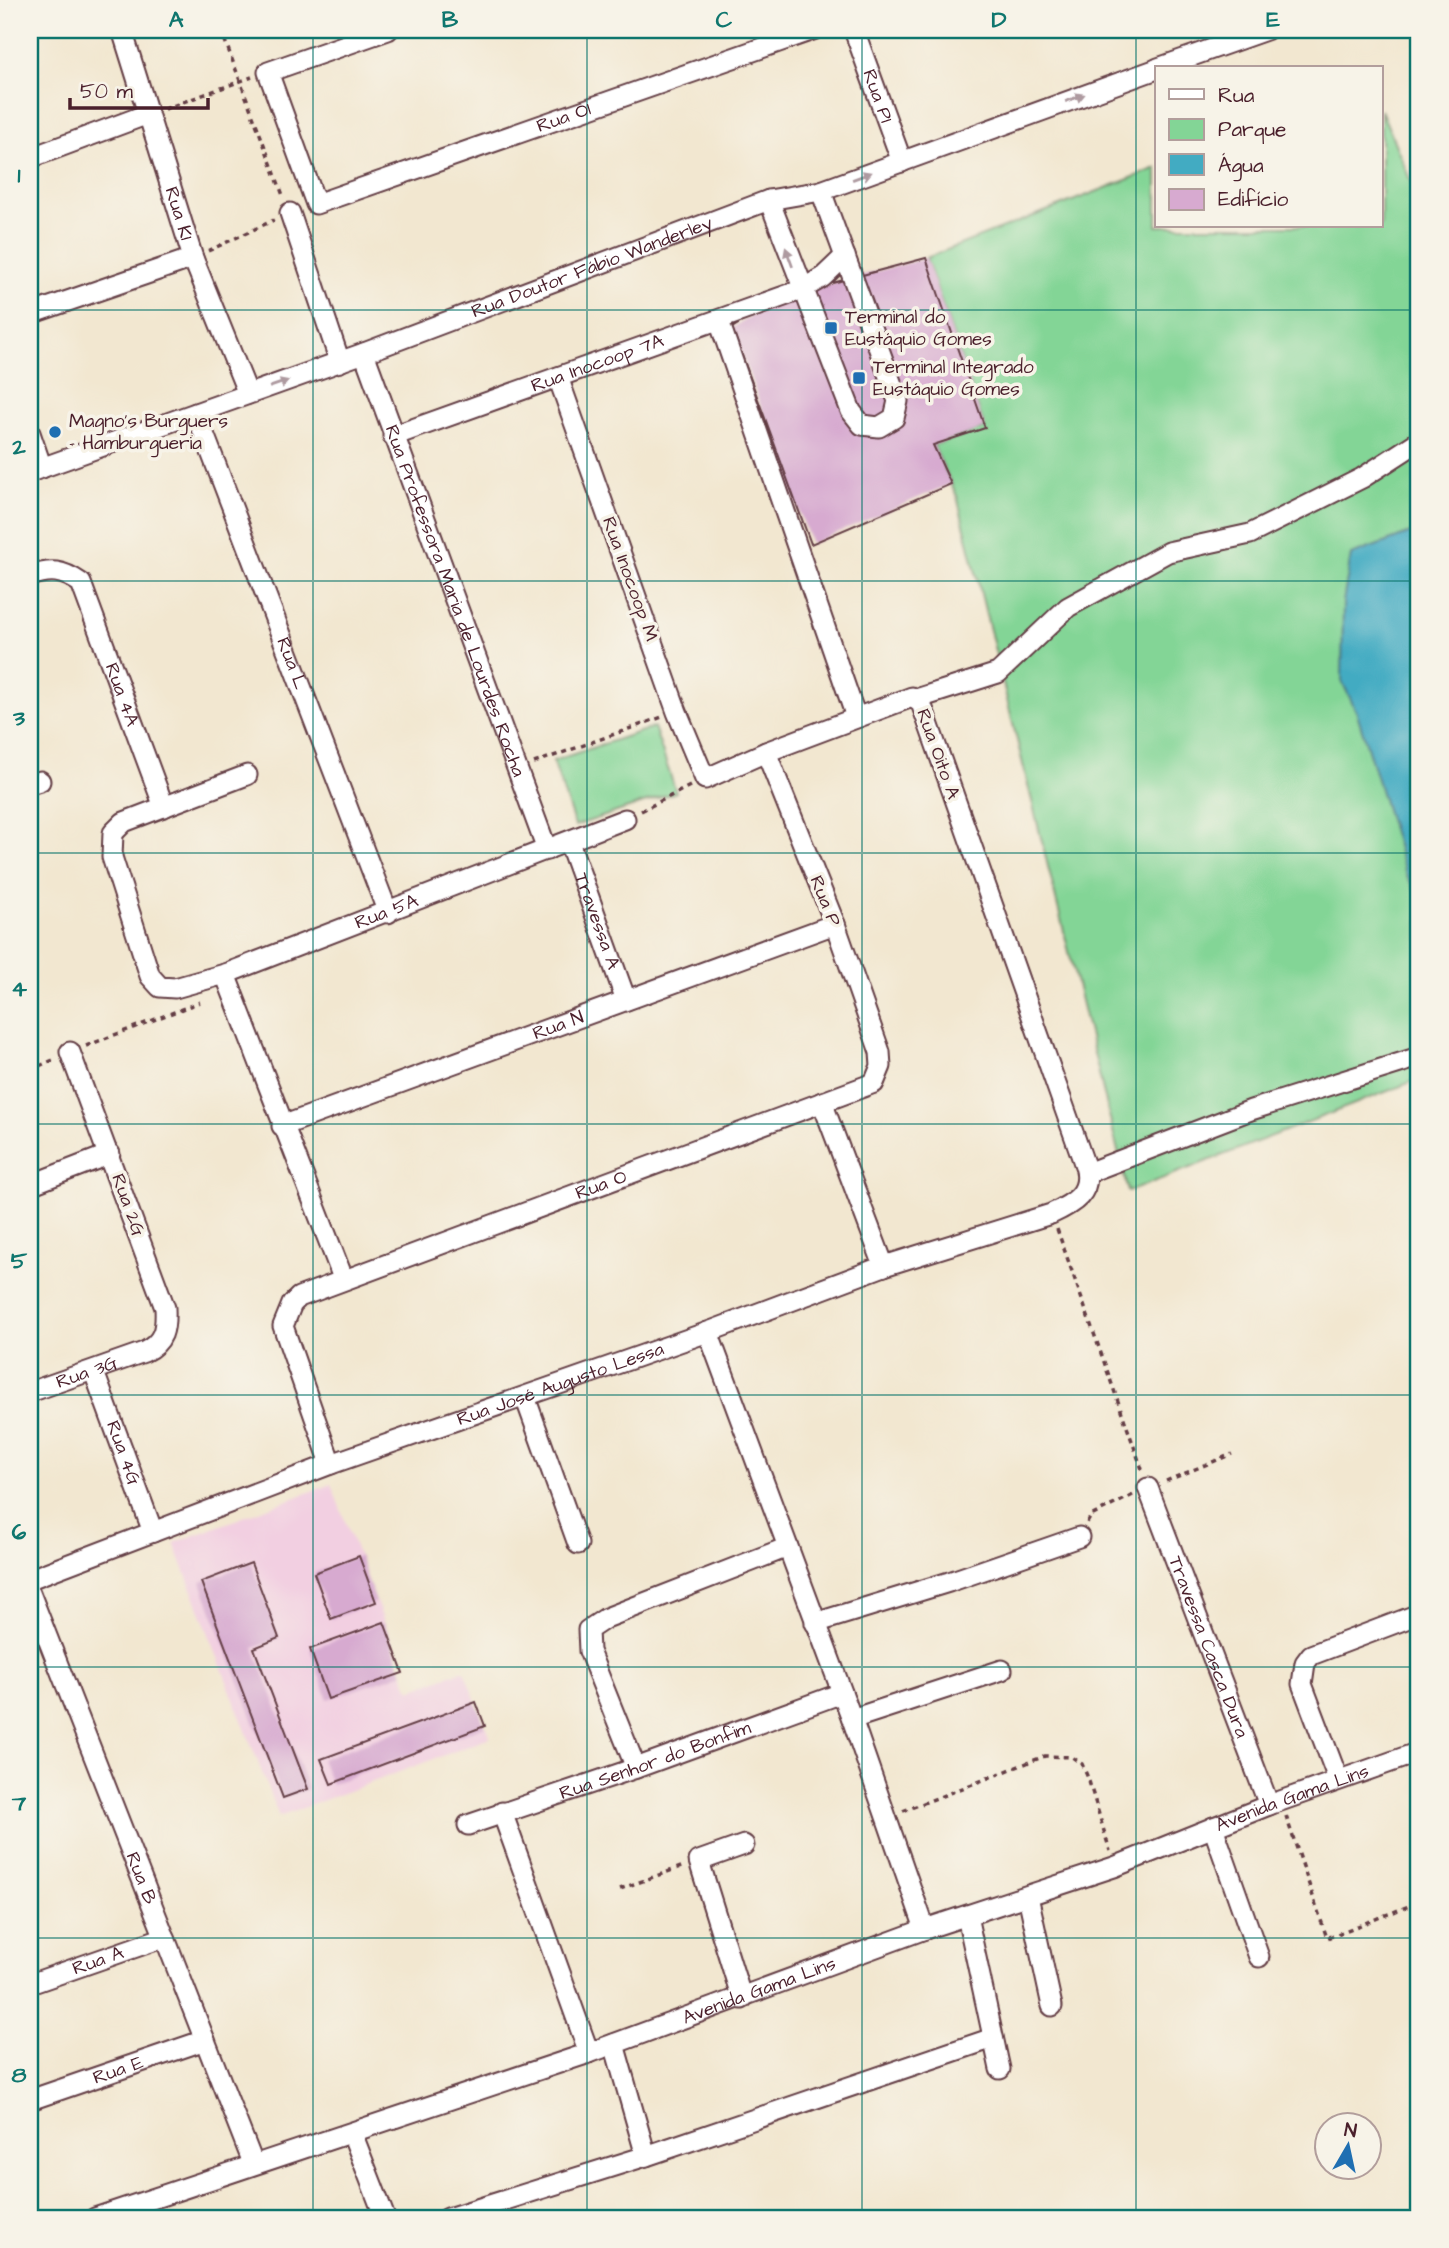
<svg xmlns="http://www.w3.org/2000/svg" width="1449" height="2248" viewBox="0 0 1449 2248" font-family="'Architects Daughter',sans-serif">
<style>
.built{fill:#f2cfe1}
.green{fill:#83d596;stroke:#667a60;stroke-width:2}
.water{fill:#42abc2;stroke:#466576;stroke-width:2}
.building{fill:#d7aad0}
.lines{fill:none;stroke-linecap:round;stroke-linejoin:round}
.minor-casing{stroke:#633d44;stroke-width:23}
.path{stroke:#633d44;stroke-width:3.5;stroke-dasharray:5 5;stroke-linecap:butt}
.minor{stroke:#fff;stroke-width:19}
.oneway{fill:#ae9aa0}
.grid{fill:none;stroke:#0f766e;stroke-width:2;stroke-opacity:0.55}
.poi-dot{fill:#1f6fb2;stroke:#f7f3e8;stroke-width:2.5}
.labels{text-anchor:middle;dominant-baseline:central;stroke-width:7;stroke-linejoin:round;paint-order:stroke}
.street-label{font-size:19px;fill:#4a1f2b;stroke:#f7f3e8}
.poi-label{font-size:19px;fill:#4a1f2b;stroke:#f7f3e8;text-anchor:start}
.neatline{fill:none;stroke:#0f766e;stroke-width:2.5}
.grid-label{font-size:23px;text-anchor:middle;font-weight:bold;fill:#0f766e}
</style>
<rect width="100%" height="100%" fill="#f7f3e8"/>
<filter id="ink" filterUnits="userSpaceOnUse"><feTurbulence type="fractalNoise" baseFrequency=".0143" numOctaves="2"/><feDisplacementMap in="SourceGraphic" scale="14" xChannelSelector="R" yChannelSelector="G"/><feConvolveMatrix kernelMatrix="1 2 1 2 8 2 1 2 1" color-interpolation-filters="sRGB"/></filter>
<filter id="wash" filterUnits="userSpaceOnUse"><feTurbulence type="fractalNoise" baseFrequency=".00686" numOctaves="4" result="noise"/><feDisplacementMap in="SourceGraphic" scale="28" xChannelSelector="R" yChannelSelector="G"/><feGaussianBlur stdDeviation="1.57" result="paint"/><feColorMatrix in="noise" values="0 0 0 0 0 0 0 0 0 0 0 0 0 0 0 0 0 1.4 0 .05"/><feComposite in="paint" operator="in"/></filter>
<g filter="url(#wash)">
<rect width="100%" height="100%" fill="#f2e7d0"/>
<!-- built -->
<polygon class="built" points="331,1484 410,1690 464,1670 490,1738 279,1817 174,1543"/>
<!-- green -->
<g class="green">
<polygon points="1381,110 1419,201 1419,1079 1128,1192 957,496 933,445 985,428 926,258 1157,168 1157,226 1381,226"/>
<polygon points="654,727 676,792 575,826 553,761"/>
</g>
<!-- water -->
<polygon class="water" points="1419,530 1419,898 1405,872 1357,713 1342,681 1343,602 1351,555"/>
<g id="blocks">
<!-- building -->
<g class="building">
<polygon points="926,258 985,428 933,445 951,484 811,544 732,328 784,296"/>
<polygon points="359,1556 376,1602 331,1619 314,1573"/>
<polygon points="251,1563 279,1638 254,1648 308,1789 283,1798 201,1582"/>
<polygon points="384,1622 403,1673 328,1699 310,1649"/>
<polygon points="476,1702 485,1726 331,1784 321,1759"/>
</g>
</g>
</g>
<g filter="url(#ink)">
<use href="#blocks" fill-opacity="0" stroke="#633d44" stroke-width="2"/>
<g class="lines">
<!-- minor casing -->
<g class="minor-casing">
<g id="minor">
<path id="s1" d="M122,30l71,228 55,136"/>
<path id="s2" d="M388,30l-120,42 48,132 497,-174"/>
<path id="s3" d="M854,30l48,132"/>
<polyline points="1158,68 1266,30"/>
<polyline points="30,158 148,114"/>
<polyline points="769,200 851,411 862,425 879,427 894,418 898,401 821,191"/>
<polyline points="290,213 340,362"/>
<polyline points="30,314 193,258"/>
<polyline points="719,321 856,717"/>
<path id="s4" d="M364,353l183,497"/>
<path id="s5" d="M196,413l192,500"/>
<polyline points="30,433 42,468"/>
<path id="s6" d="M393,436l408,-146 22,-13 22,-21"/>
<path id="s7" d="M30,472l334,-119 405,-153 52,-9 336,-122"/>
<path id="s8" d="M30,576c21,-7 32,-6 51,7l83,224"/>
<polyline points="916,699 998,673 1068,607 1168,552 1250,534 1362,478 1419,441"/>
<path id="s9" d="M247,775l-123,47 -11,11 -1,24 38,119 10,11 15,1 50,-14 400,-155"/>
<polyline points="30,784 40,781"/>
<path id="s10" d="M569,842l57,158"/>
<polyline points="225,974 343,1278"/>
<polyline points="822,1102 884,1266"/>
<path id="s11" d="M282,1126l553,-202"/>
<polyline points="1087,1173 1251,1110 1419,1057"/>
<polyline points="30,1185 110,1154"/>
<polyline points="708,1332 852,1719 925,1929"/>
<path id="s12" d="M94,1372l59,160"/>
<path id="s13" d="M30,1392l114,-40c20,-10 22,-23 21,-44l-95,-256"/>
<polyline points="525,1397 578,1544"/>
<path id="s14" d="M331,1464l-48,-138 9,-22 7,-7 575,-214 7,-17 -1,-14 -45,-128 -69,-172"/>
<path id="s15" d="M1148,1488l121,317"/>
<path id="s16" d="M30,1579l301,-115 377,-132 176,-66 167,-52c22,-10 42,-21 34,-48l-164,-463 -9,-6 -146,55 -61,27 -28,-67 -119,-335"/>
<path id="s17" d="M30,1593l223,570"/>
<polyline points="815,1623 949,1582 1079,1537"/>
<polyline points="852,1719 1002,1670"/>
<polyline points="636,1768 589,1651 588,1630 606,1618 788,1547"/>
<polyline points="1338,1779 1302,1684 1305,1663 1311,1655 1419,1614"/>
<polyline points="502,1812 589,2053"/>
<path id="s18" d="M468,1825l168,-57 206,-75"/>
<polyline points="1213,1827 1259,1957"/>
<polyline points="1028,1896 1052,2006"/>
<polyline points="967,1916 1000,2069"/>
<path id="s19" d="M30,1984l135,-47"/>
<polyline points="742,1999 699,1861 744,1845"/>
<polyline points="614,2044 646,2156"/>
<path id="s20" d="M30,2100l175,-60"/>
<polyline points="352,2133 385,2218"/>
<path id="s21" d="M95,2218l494,-165 336,-124 189,-62 155,-62 150,-53"/>
<polyline points="448,2218 646,2156 993,2038"/>
</g>
</g>
<!-- path -->
<g class="path">
<polyline points="221,30 284,198"/>
<polyline points="164,109 252,77"/>
<polyline points="208,251 274,220"/>
<polyline points="534,763 662,717"/>
<polyline points="641,811 690,786"/>
<polyline points="86,1046 200,1002"/>
<polyline points="30,1070 53,1060"/>
<polyline points="1057,1229 1143,1472"/>
<polyline points="1166,1481 1232,1454"/>
<polyline points="1087,1523 1091,1516 1133,1495"/>
<polyline points="1414,1771 1419,1785"/>
<polyline points="903,1811 1045,1756 1072,1757 1082,1764 1088,1778 1110,1851"/>
<polyline points="1286,1816 1327,1938 1419,1902"/>
<polyline points="620,1889 684,1866"/>
</g>
<!-- minor -->
<use href="#minor" class="minor"/>
</g>
<!-- one-way arrows -->
<defs><path id="oneway-solid" d="M-6-.8H1V-3.2L6.5 0L1 3.2V.8H-6Z" transform="scale(1.75)"/></defs>
<g class="oneway">
<use href="#oneway-solid" transform="translate(1075 98) rotate(-20)"/>
<use href="#oneway-solid" transform="translate(862 176) rotate(-20)"/>
<use href="#oneway-solid" transform="translate(789 257) rotate(-110)"/>
<use href="#oneway-solid" transform="translate(279 384) rotate(-19)"/>
</g>
</g>
<!-- grid -->
<path class="grid" d="M313,30v2188M587,30v2188M862,30v2188M1136,30v2188M30,310h1389M30,581h1389M30,853h1389M30,1124h1389M30,1395h1389M30,1667h1389M30,1938h1389"/>
<!-- markers -->
<g class="poi-dot">
<rect x="824" y="321" width="14" height="14" rx="3.5"/>
<rect x="852" y="371" width="14" height="14" rx="3.5"/>
<circle cx="55" cy="432" r="7"/>
</g>
<g class="labels">
<!-- street labels -->
<g class="street-label">
<text stroke="none"><textPath href="#s3" startOffset="70">Rua P1</textPath></text>
<text stroke="none"><textPath href="#s2" startOffset="530">Rua O1</textPath></text>
<text stroke="none"><textPath href="#s1" startOffset="192">Rua K1</textPath></text>
<text stroke="none"><textPath href="#s7" startOffset="598">Rua Doutor Fábio Wanderley</textPath></text>
<text stroke="none"><textPath href="#s6" startOffset="217">Rua Inocoop 7A</textPath></text>
<text transform="translate(630 579) rotate(70)">Rua Inocoop M</text>
<text stroke="none"><textPath href="#s4" startOffset="264">Rua Professora Maria de Lourdes Rocha</textPath></text>
<text stroke="none"><textPath href="#s5" startOffset="268">Rua L</textPath></text>
<text stroke="none"><textPath href="#s8" startOffset="173">Rua 4A</textPath></text>
<text transform="translate(938 754) rotate(70)">Rua Oito A</text>
<text transform="translate(825 901) rotate(68)">Rua P</text>
<text stroke="none"><textPath href="#s9" startOffset="551">Rua 5A</textPath></text>
<text stroke="none"><textPath href="#s10" startOffset="84">Travessa A</textPath></text>
<text stroke="none"><textPath href="#s11" startOffset="294">Rua N</textPath></text>
<text stroke="none"><textPath href="#s14" startOffset="502">Rua O</textPath></text>
<text transform="translate(128 1205) rotate(70)">Rua 2G</text>
<text stroke="none"><textPath href="#s13" startOffset="60">Rua 3G</textPath></text>
<text stroke="none"><textPath href="#s16" startOffset="565">Rua José Augusto Lessa</textPath></text>
<text stroke="none"><textPath href="#s12" startOffset="86">Rua 4G</textPath></text>
<text stroke="none"><textPath href="#s15" startOffset="170">Travessa Casca Dura</textPath></text>
<text stroke="none"><textPath href="#s18" startOffset="198">Rua Senhor do Bonfim</textPath></text>
<text stroke="none"><textPath href="#s21" startOffset="1269">Avenida Gama Lins</textPath></text>
<text stroke="none"><textPath href="#s17" startOffset="306">Rua B</textPath></text>
<text stroke="none"><textPath href="#s19" startOffset="72">Rua A</textPath></text>
<text stroke="none"><textPath href="#s21" startOffset="702">Avenida Gama Lins</textPath></text>
<text stroke="none"><textPath href="#s20" startOffset="93">Rua E</textPath></text>
</g>
<!-- poi labels -->
<g class="poi-label">
<text x="845" y="317">Terminal do<tspan x="845" dy="22">Eustáquio Gomes</tspan></text>
<text x="873" y="367">Terminal Integrado<tspan x="873" dy="22">Eustáquio Gomes</tspan></text>
<text x="69" y="421">Magno's Burguers<tspan x="69" dy="22">- Hamburgueria</tspan></text>
</g>
</g>
<!-- margin -->
<rect width="1449" height="2248" fill="none" stroke="#f7f3e8" stroke-width="77"/>
<!-- legend -->
<rect x="1155" y="66" width="228" height="161" fill="#f7f3e8" stroke="#b29e9c" stroke-width="2"/>
<rect x="1169" y="89" width="35" height="10" fill="#ffffff" stroke="#b29e9c" stroke-width="2"/>
<text x="1218" y="102" font-size="21" fill="#4a1f2b">Rua</text>
<rect x="1169" y="119" width="35" height="21" fill="#83d596" stroke="#b29e9c" stroke-width="2"/>
<text x="1218" y="136" font-size="21" fill="#4a1f2b">Parque</text>
<rect x="1169" y="154" width="35" height="21" fill="#42abc2" stroke="#b29e9c" stroke-width="2"/>
<text x="1218" y="172" font-size="21" fill="#4a1f2b">Água</text>
<rect x="1169" y="189" width="35" height="21" fill="#d7aad0" stroke="#b29e9c" stroke-width="2"/>
<text x="1218" y="206" font-size="21" fill="#4a1f2b">Edifício</text>
<!-- north arrow -->
<g transform="translate(1348 2146) rotate(9)"><circle r="33" fill="#f7f3e8" stroke="#b29e9c" stroke-width="2"/>
<path d="M0-5L12 26L0 18L-12 26Z" fill="#1f6fb2"/>
<text y="-10" font-size="19" font-weight="bold" text-anchor="middle" fill="#4a1f2b">N</text>
</g>
<!-- scale -->
<path d="M70 98v10h138v-10" fill="none" stroke="#4a1f2b" stroke-width="3.5"/>
<text x="80" y="98" font-size="21" fill="#4a1f2b" stroke="#f7f3e8" stroke-width="5" paint-order="stroke">50 m</text>
<rect x="38" y="38" width="1372" height="2172" class="neatline"/>
<g class="grid-label">
<text x="176" y="27">A</text>
<text x="450" y="27">B</text>
<text x="724" y="27">C</text>
<text x="999" y="27">D</text>
<text x="1273" y="27">E</text>
<text x="19" y="182">1</text>
<text x="19" y="454">2</text>
<text x="19" y="725">3</text>
<text x="19" y="996">4</text>
<text x="19" y="1268">5</text>
<text x="19" y="1539">6</text>
<text x="19" y="1810">7</text>
<text x="19" y="2082">8</text>
</g>
</svg>
